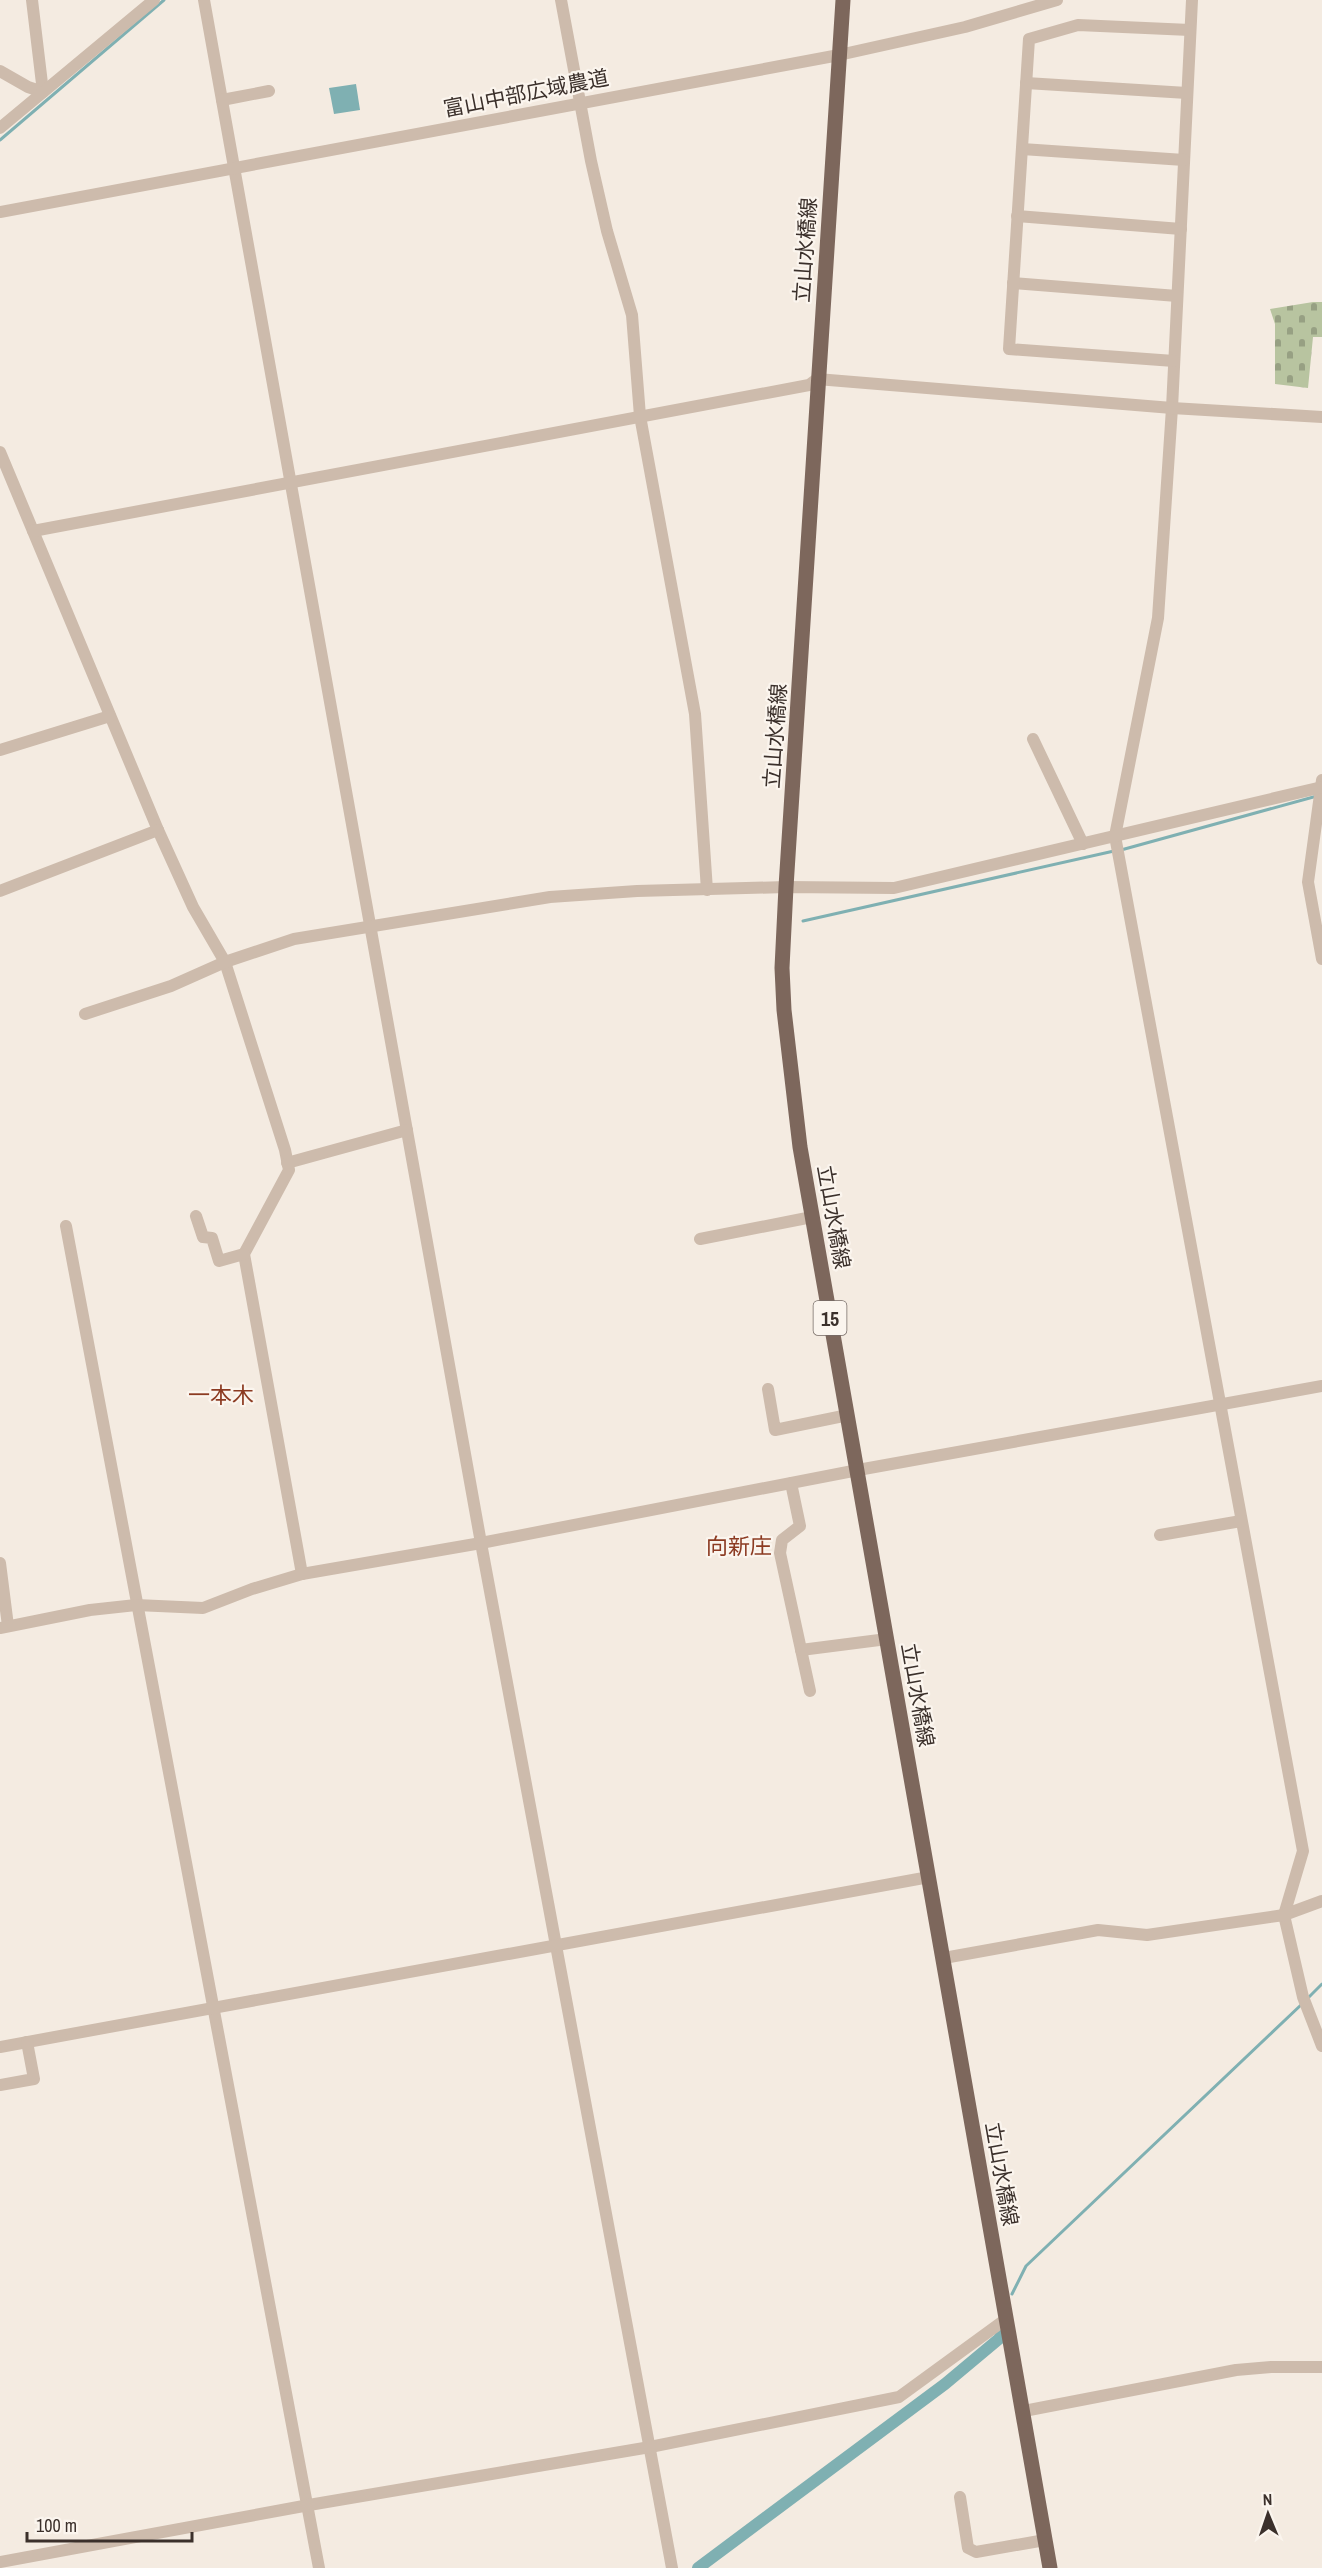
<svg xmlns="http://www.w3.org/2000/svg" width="1322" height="2568" viewBox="0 0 1322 2568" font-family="'Archivo Narrow','Noto Sans JP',sans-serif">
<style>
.cemetery{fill:url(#cemetery-stones)}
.water{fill:#7fb0b2}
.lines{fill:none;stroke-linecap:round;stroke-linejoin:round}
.stream{stroke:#7fb0b2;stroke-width:3}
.canal{stroke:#7fb0b2;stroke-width:12}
.minor{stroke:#cdbbac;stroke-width:12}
.major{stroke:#7d675c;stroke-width:15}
.labels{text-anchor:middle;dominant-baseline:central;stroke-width:4.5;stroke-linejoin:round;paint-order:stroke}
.shield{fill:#fbf5ee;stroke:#756b66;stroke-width:1.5}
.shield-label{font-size:20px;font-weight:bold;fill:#3b302b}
.street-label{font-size:21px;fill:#3b302b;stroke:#fbf5ee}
.neighbourhood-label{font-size:22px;fill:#8c3b22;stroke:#fbf5ee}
</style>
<defs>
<pattern id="cemetery-stones" width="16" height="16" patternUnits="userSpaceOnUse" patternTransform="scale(1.5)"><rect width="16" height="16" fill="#b8c4a0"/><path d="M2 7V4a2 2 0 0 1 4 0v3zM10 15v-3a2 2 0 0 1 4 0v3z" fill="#97a083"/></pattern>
</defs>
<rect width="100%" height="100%" fill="#f4ebe1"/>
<!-- cemetery -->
<polygon class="cemetery" points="1313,302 1322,302 1322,337 1313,337 1308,388 1275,384 1275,324 1270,309"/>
<!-- water -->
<polygon class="water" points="356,84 360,110 334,114 329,88"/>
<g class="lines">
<!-- stream -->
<g class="stream">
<polyline points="0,140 164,0"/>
<polyline points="1121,850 1317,796"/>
<polyline points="803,921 1114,851"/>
<polyline points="1307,1999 1322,1984"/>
<polyline points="1012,2294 1026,2266 1302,2004"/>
</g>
<!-- canal -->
<polyline class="canal" points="698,2568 945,2384 1000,2338 1001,2332"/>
<!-- minor -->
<g class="minor">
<polyline points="204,0 481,1543 672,2568"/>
<polyline points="561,0 591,161 607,231 632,315 640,416 695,714 707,890"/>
<polyline points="1192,0 1172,408 1158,618 1115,836 1303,1851 1284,1915 1303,1997 1322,2046"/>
<polyline points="0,71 28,87 43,92 32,0"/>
<polyline points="1026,83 1187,93"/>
<polyline points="222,100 269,91"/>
<polyline points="0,128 154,0"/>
<polyline points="1022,149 1184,160"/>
<polyline points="0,212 839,55 965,27 1057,0"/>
<polyline points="1017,216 1181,229"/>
<polyline points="1013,283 1177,296"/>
<polyline points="1174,361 1009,349 1029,39 1078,25 1190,30"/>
<polyline points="0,452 158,830 193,907 225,962 285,1150 289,1170 244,1254 302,1574"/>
<polyline points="33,531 809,385 817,379 1172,408 1322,417"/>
<polyline points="1033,739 1083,844"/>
<polyline points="0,750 110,716"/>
<polyline points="1322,780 1308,882 1322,959"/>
<polyline points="0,891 158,830"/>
<polyline points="85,1014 171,986 225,962 294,939 550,897 637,891 786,887 894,888 1322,787"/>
<polyline points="287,1163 407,1130"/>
<polyline points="196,1216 203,1237 212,1238 219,1261 244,1254"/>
<polyline points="66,1226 319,2568"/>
<polyline points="700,1239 812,1217"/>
<polyline points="768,1389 775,1430 848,1415"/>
<polyline points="791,1483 800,1526 782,1540 780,1553 810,1691"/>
<polyline points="1160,1535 1241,1521"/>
<polyline points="0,1563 8,1626"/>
<polyline points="0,1628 90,1610 136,1605 203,1608 252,1589 302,1574 481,1543 858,1470 1322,1386"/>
<polyline points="801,1650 887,1639"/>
<polyline points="944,1958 1098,1930 1147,1935 1284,1915 1322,1901"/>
<polyline points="0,2047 929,1877"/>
<polyline points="0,2085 34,2079 27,2042"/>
<polyline points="1024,2411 1236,2370 1271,2367 1322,2367"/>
<polyline points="960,2497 968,2548 976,2552 1045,2540"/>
<polyline points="0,2562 309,2505 650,2447 899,2397 1006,2319"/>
</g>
<!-- major -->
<polyline class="major" points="843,0 786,887 782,968 784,1010 800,1147 1050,2568"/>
</g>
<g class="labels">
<!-- shield labels -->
<rect class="shield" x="813.5" y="1301" width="33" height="34" rx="4.5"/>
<g class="shield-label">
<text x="830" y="1318">15</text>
</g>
<!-- street labels -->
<g class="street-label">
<text transform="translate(526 93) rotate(-11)">富山中部広域農道</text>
<text transform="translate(805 250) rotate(-86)">立山水橋線</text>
<text transform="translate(775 736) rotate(-86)">立山水橋線</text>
<text transform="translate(834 1217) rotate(80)">立山水橋線</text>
<text transform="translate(918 1695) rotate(80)">立山水橋線</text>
<text transform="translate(1002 2174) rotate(80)">立山水橋線</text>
</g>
<!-- neighbourhood labels -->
<g class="neighbourhood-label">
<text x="221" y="1395">一本木</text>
<text x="739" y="1546">向新庄</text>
</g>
</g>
<!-- north arrow -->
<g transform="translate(1268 2514) rotate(358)" stroke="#fbf5ee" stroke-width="4.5" paint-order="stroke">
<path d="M0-4.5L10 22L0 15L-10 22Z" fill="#3b302b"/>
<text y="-9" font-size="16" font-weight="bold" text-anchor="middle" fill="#3b302b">N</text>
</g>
<!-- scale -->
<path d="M27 2532v9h165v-9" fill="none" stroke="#3b302b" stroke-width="3"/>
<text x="36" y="2532" font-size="18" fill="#3b302b" stroke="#fbf5ee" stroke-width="4.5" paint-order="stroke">100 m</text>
</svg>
